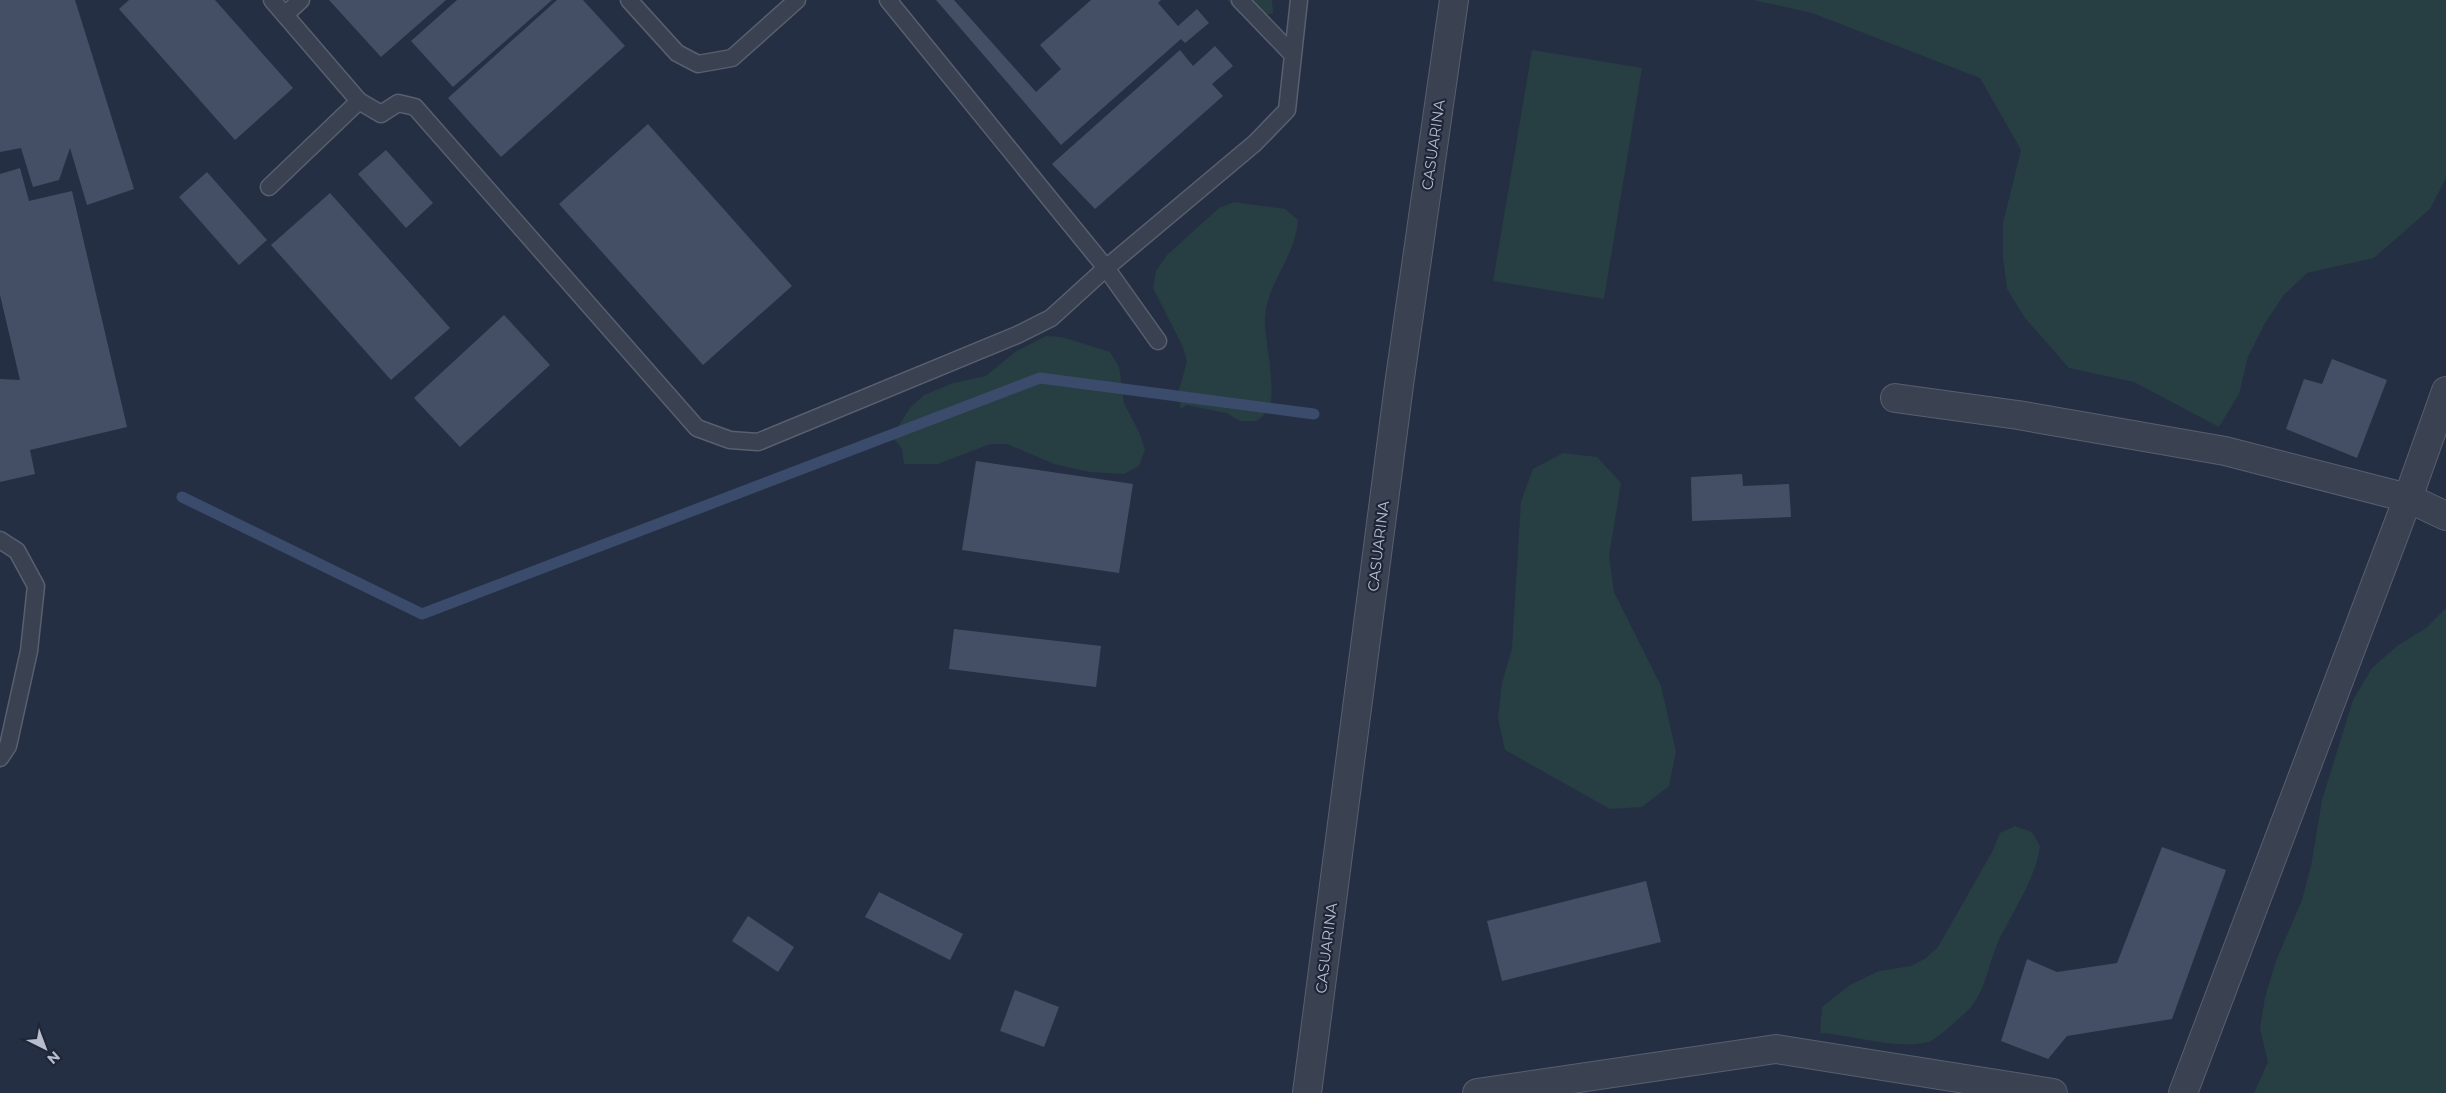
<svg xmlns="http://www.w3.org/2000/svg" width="2446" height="1093" viewBox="0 0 2446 1093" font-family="Montserrat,sans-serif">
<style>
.green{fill:#273e43}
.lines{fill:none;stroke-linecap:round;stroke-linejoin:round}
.stream{stroke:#3a4b6c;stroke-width:11}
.building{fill:#444f65}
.service-casing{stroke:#585f6f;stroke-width:19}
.minor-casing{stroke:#585f6f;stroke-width:30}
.tertiary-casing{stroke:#585f6f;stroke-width:30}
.service{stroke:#3a4252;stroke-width:16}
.minor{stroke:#3a4252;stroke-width:28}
.tertiary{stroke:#3a4252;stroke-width:28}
.labels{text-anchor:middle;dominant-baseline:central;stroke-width:4.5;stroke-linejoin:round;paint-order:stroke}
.street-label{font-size:15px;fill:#b7bdcc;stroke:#1e2637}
</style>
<rect width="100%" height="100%" fill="#252f43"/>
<!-- green -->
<g class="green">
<polygon points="1227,0 1272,0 1273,13 1256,17 1239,14"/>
<polygon points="1753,0 2446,0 2446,178 2430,209 2374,258 2307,273 2283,296 2264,325 2248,357 2239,394 2219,427 2134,382 2069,368 2025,318 2007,289 2003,257 2003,223 2021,150 1980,78 1812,13"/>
<polygon points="1532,50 1642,68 1604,299 1493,281"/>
<path d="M1234,202l51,7 13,11c-3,39 -31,62 -33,98 -1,21 13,75 3,92 -3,4 -8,8 -11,11h-17l-14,-8 -40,-8 -5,4 -3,-16 9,-31 -4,-15 -30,-59 3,-17 11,-16 52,-47z"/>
<polygon points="1046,336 1062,337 1110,352 1119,367 1124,403 1140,434 1145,450 1139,466 1124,474 1090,472 1054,464 1007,444 990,444 938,464 904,464 902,449 892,436 910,408 924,395 953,383 986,376 1015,352"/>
<polygon points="1563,453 1597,457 1621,483 1609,556 1614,592 1661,686 1676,752 1669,786 1642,807 1610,809 1505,750 1498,718 1502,683 1512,648 1521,501 1533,469"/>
<polygon points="2446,608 2446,1093 2254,1093 2268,1062 2260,1029 2265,997 2276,961 2302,900 2311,866 2322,800 2353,700 2372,668 2397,646 2426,628"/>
<path d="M2015,826l17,6 8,14c-5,35 -27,64 -42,96 -9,21 -12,45 -26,64 -5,6 -36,34 -43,36 -36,8 -73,-7 -109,-9l2,-26 28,-22 29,-14 32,-5 15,-8 12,-11 54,-95 8,-19z"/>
</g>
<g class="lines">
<!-- stream -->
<polyline class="stream" points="182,497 422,614 1040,378 1314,414"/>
</g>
<!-- building -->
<g class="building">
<polygon points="0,0 75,0 134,189 87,205 70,148 59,180 33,187 21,148 0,152"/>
<polygon points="129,0 215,0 293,88 235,140 119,9"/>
<polygon points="329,0 446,0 381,57"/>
<polygon points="457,0 552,0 453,87 411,41"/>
<polygon points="557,0 583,0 625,46 501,157 448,98"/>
<polygon points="936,0 954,0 1036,92 1061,69 1040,45 1091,0 1161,0 1158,3 1178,26 1197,9 1209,23 1185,43 1181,39 1061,145"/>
<polygon points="1215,46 1233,66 1212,84 1223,96 1095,209 1052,164 1180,50 1193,66"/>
<polygon points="648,124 792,286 703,365 559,204"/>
<polygon points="386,150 433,203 406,228 358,174"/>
<polygon points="20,168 29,201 72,191 127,427 30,450 35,474 0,482 0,379 20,380 0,295 0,174"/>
<polygon points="207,172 267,240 239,265 179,197"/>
<polygon points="330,193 450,328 391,380 271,245"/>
<polygon points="504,315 550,365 460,447 414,398"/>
<polygon points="2332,359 2387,380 2357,458 2286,429 2304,379 2322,384"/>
<polygon points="976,461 1133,484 1119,573 962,550"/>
<polygon points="1742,474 1743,486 1789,484 1791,517 1692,521 1691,477"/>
<polygon points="954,629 1101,646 1096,687 949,669"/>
<polygon points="2162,847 2226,870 2172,1019 2067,1036 2048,1059 2001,1041 2027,959 2057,972 2117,963"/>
<polygon points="1646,881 1661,942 1502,981 1487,921"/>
<polygon points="879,892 963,934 950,960 865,917"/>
<polygon points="748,916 794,947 778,972 732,941"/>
<polygon points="1015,990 1059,1007 1044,1047 1000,1031"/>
</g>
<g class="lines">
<!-- service casing -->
<g class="service-casing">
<g id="service">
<polyline points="272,0 359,101 381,114 398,103 415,107 697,428 730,440 758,442 1017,335 1051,318 1106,268 1255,143 1287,110 1299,0"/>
<polyline points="629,0 677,53 698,64 732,58 797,0"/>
<polyline points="888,0 1106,268 1158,341"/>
<polyline points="1240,0 1292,54"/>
<polyline points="285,15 301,0"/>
<polyline points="269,187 359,101"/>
<polyline points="0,540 17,551 36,586 29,651 8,746 0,758"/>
</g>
</g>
<!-- minor casing -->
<g class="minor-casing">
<g id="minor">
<polyline points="1895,398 2018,415 2225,451 2408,498 2446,391"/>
<polyline points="1477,1093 1776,1049 2053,1093"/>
<polyline points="2183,1093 2408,498 2446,516"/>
</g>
</g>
<!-- tertiary casing -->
<g class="tertiary-casing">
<polyline id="tertiary" points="1307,1093 1399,385 1454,0"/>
</g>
<!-- service -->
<use href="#service" class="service"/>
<!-- minor -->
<use href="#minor" class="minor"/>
<!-- tertiary -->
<use href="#tertiary" class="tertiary"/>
</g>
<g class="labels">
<!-- street labels -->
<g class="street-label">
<text transform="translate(1433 145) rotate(-82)">CASUARINA</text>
<text transform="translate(1378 546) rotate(-83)">CASUARINA</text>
<text transform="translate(1326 948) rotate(-83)">CASUARINA</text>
</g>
</g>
<!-- north arrow -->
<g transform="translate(45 1048) rotate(138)" stroke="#1e2637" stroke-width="4" paint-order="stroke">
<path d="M0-4L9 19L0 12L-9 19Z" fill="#b7bdcc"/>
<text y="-8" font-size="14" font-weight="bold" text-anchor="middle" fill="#b7bdcc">N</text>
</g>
</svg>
